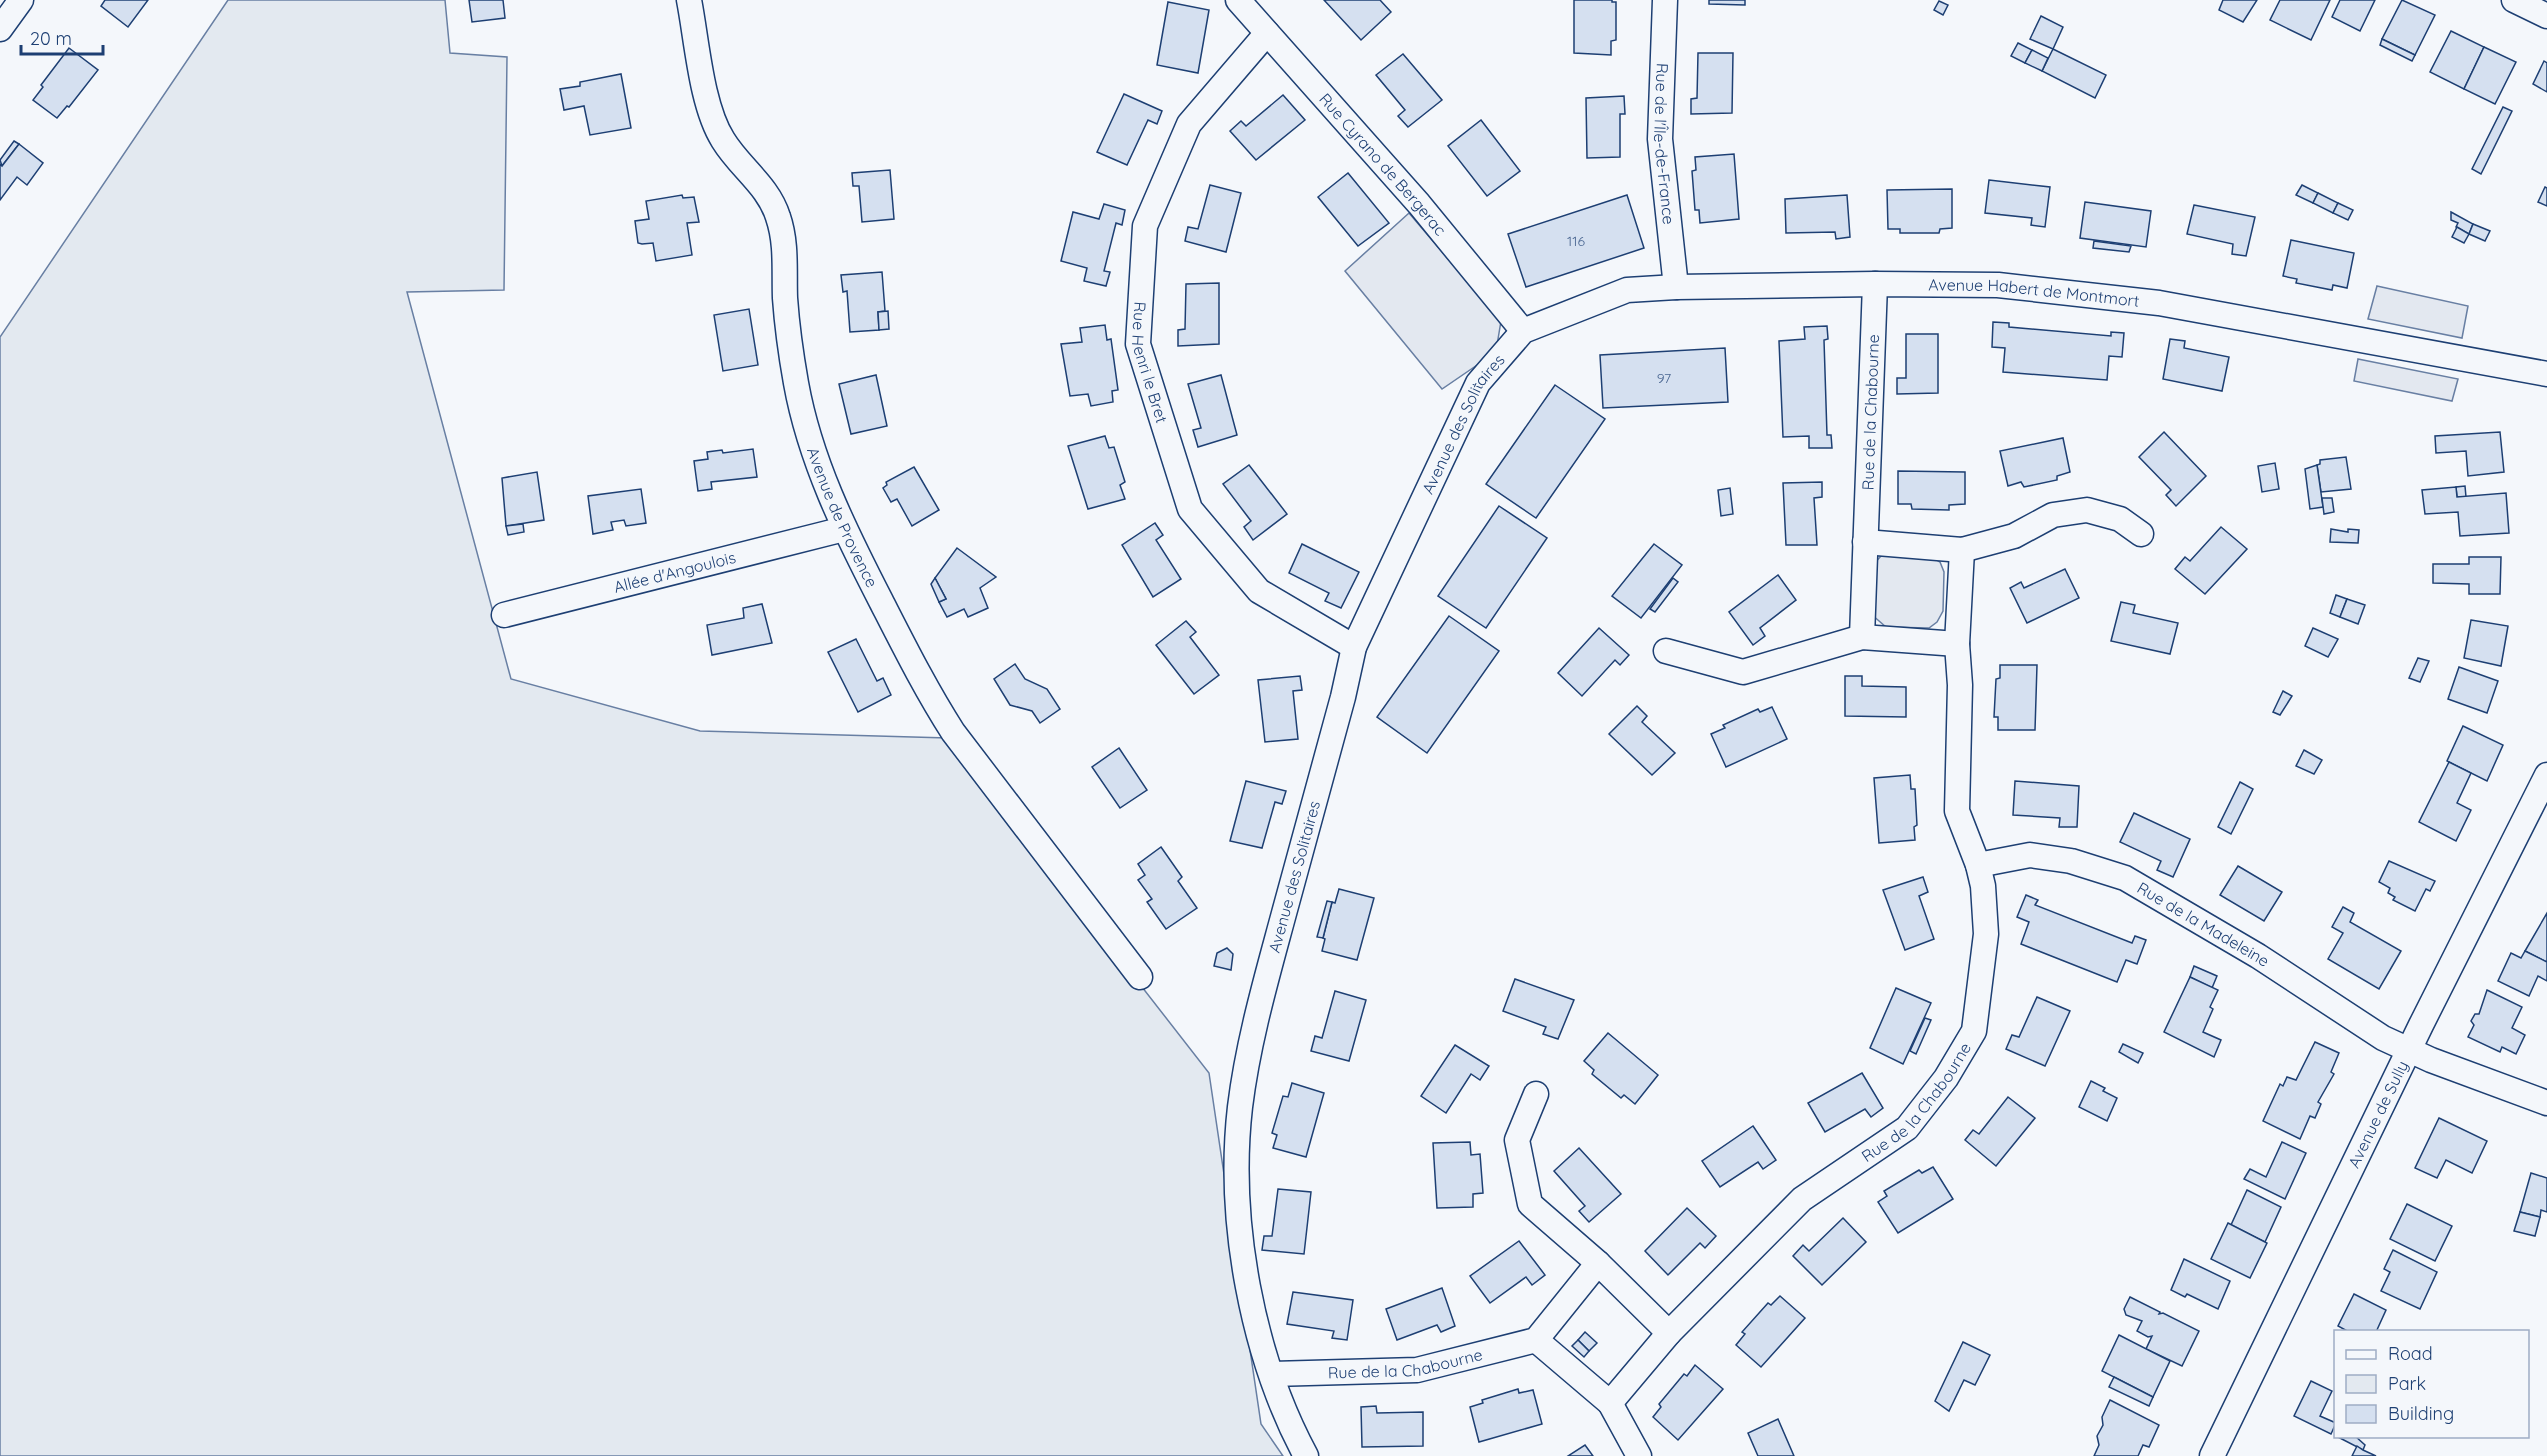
<svg xmlns="http://www.w3.org/2000/svg" width="2547" height="1456" viewBox="0 0 2547 1456" font-family="Quicksand,sans-serif">
<style>
.green{fill:#e3e9f0;stroke:#687fa3;stroke-width:1.5}
.parking{fill:#e3e8f0;stroke:#687fa3;stroke-width:1.5}
.building{fill:#d5e0f0;stroke:#1d3f73;stroke-width:1.5}
.lines{fill:none;stroke-linecap:round;stroke-linejoin:round}
.street-casing{stroke:#1d3f73;stroke-width:27}
.street{stroke:#f4f7fb;stroke-width:24}
.labels{text-anchor:middle;dominant-baseline:central;stroke-width:4.5;stroke-linejoin:round;paint-order:stroke}
.number-label{font-size:14px;fill:#4b6792}
.street-label{font-size:16px;fill:#1d3f73;stroke:#f4f7fb}
</style>
<rect width="100%" height="100%" fill="#f4f7fb"/>
<!-- green -->
<polygon class="green" points="228,0 445,0 450,53 507,57 504,290 407,292 511,679 700,731 948,738 1209,1073 1261,1424 1283,1456 0,1456 0,337"/>
<!-- parking -->
<g class="parking">
<polygon points="1409,213 1501,321 1497,345 1483,361 1442,389 1345,271"/>
<polygon points="2377,286 2468,306 2462,338 2368,319"/>
<polygon points="2358,359 2458,379 2452,401 2354,381"/>
<polygon points="1891,553 1929,555 1940,562 1944,572 1943,611 1937,622 1929,628 1886,627 1871,614 1872,566 1881,556"/>
</g>
<!-- building -->
<g class="building">
<polygon points="105,0 148,0 128,27 101,6"/>
<polygon points="469,0 503,0 505,18 472,22"/>
<polygon points="1324,0 1380,0 1391,12 1361,40"/>
<polygon points="1574,0 1612,0 1612,2 1616,2 1616,40 1611,41 1611,55 1574,53"/>
<polygon points="1709,0 1745,0 1745,5 1709,4"/>
<polygon points="2223,0 2257,0 2243,22 2219,10"/>
<polygon points="2280,0 2330,0 2311,40 2270,20"/>
<polygon points="2340,0 2375,0 2360,31 2332,17"/>
<polygon points="2402,0 2435,15 2415,55 2382,39"/>
<polygon points="1939,1 1948,5 1943,15 1934,10"/>
<polygon points="1168,2 1209,10 1198,73 1157,65"/>
<polygon points="2041,16 2063,27 2053,49 2030,39"/>
<polygon points="2451,31 2484,47 2464,89 2430,72"/>
<polygon points="2382,39 2415,55 2412,61 2380,45"/>
<polygon points="2018,43 2032,50 2025,63 2011,56"/>
<polygon points="2484,47 2516,62 2495,104 2464,89"/>
<polygon points="69,48 98,70 69,107 67,106 57,118 33,100 43,87 41,85"/>
<polygon points="2053,49 2106,75 2095,98 2042,71"/>
<polygon points="2032,50 2048,58 2042,71 2025,63"/>
<polygon points="1698,53 1733,53 1732,113 1691,114 1691,99 1697,98"/>
<polygon points="1403,54 1442,100 1408,127 1398,116 1405,110 1376,75"/>
<polygon points="2544,61 2547,63 2547,92 2533,84"/>
<polygon points="621,74 631,128 590,135 584,106 564,110 560,89 580,86 580,82"/>
<polygon points="1124,94 1162,111 1157,124 1148,120 1127,165 1097,152"/>
<polygon points="1283,95 1305,120 1256,160 1230,131 1241,121 1246,126"/>
<polygon points="1624,96 1625,114 1620,114 1620,157 1587,158 1586,98"/>
<polygon points="2503,107 2512,111 2481,174 2472,169"/>
<polygon points="1481,120 1520,171 1487,196 1448,146"/>
<polygon points="14,141 19,144 2,166 0,160"/>
<polygon points="19,144 43,163 27,185 17,177 0,200 0,164 2,166"/>
<polygon points="1734,154 1739,219 1700,223 1699,210 1695,210 1692,171 1696,170 1695,157"/>
<polygon points="890,170 894,219 862,222 859,186 853,186 852,173"/>
<polygon points="1348,173 1389,223 1358,246 1318,197"/>
<polygon points="1989,180 2050,187 2045,227 2031,225 2032,218 1985,213"/>
<polygon points="1210,185 1241,193 1226,252 1185,241 1188,227 1198,229"/>
<polygon points="2302,185 2318,193 2313,203 2296,195"/>
<polygon points="2545,187 2547,188 2547,206 2538,202"/>
<polygon points="1952,189 1952,228 1940,229 1939,233 1900,233 1900,229 1888,229 1887,190"/>
<polygon points="2318,193 2338,203 2333,213 2313,203"/>
<polygon points="682,195 683,198 694,197 699,222 687,223 692,255 656,261 653,243 642,244 638,243 635,221 649,219 646,201"/>
<polygon points="1627,195 1644,248 1526,287 1508,234"/>
<polygon points="1847,195 1850,237 1836,239 1835,232 1786,233 1785,199"/>
<polygon points="2085,202 2151,211 2146,247 2080,238"/>
<polygon points="2338,203 2353,210 2348,220 2333,213"/>
<polygon points="1104,204 1125,210 1122,225 1116,223 1104,271 1110,272 1106,286 1084,281 1087,268 1061,261 1073,212 1099,219"/>
<polygon points="2194,205 2255,217 2246,256 2232,254 2233,244 2187,234"/>
<polygon points="2451,212 2473,224 2469,234 2456,227 2458,223 2451,220"/>
<polygon points="2473,224 2490,231 2485,241 2469,234"/>
<polygon points="2457,227 2469,234 2464,243 2452,237"/>
<polygon points="2291,240 2354,253 2347,288 2333,285 2332,290 2296,283 2297,279 2283,276"/>
<polygon points="2094,241 2131,246 2129,252 2093,248"/>
<polygon points="882,272 885,311 878,312 879,330 850,332 847,291 843,292 841,275"/>
<polygon points="1219,283 1219,344 1178,346 1178,330 1185,329 1186,284"/>
<polygon points="749,309 758,365 723,371 714,315"/>
<polygon points="888,311 889,329 879,330 878,312"/>
<polygon points="1993,322 2009,323 2009,327 2111,336 2111,332 2124,333 2122,357 2109,356 2107,380 2003,372 2005,348 1992,347"/>
<polygon points="1105,325 1107,340 1111,339 1118,390 1112,391 1113,402 1091,406 1088,394 1070,396 1061,344 1082,342 1080,328"/>
<polygon points="1827,326 1828,339 1824,340 1827,435 1831,435 1832,448 1809,448 1809,436 1783,437 1779,341 1805,339 1804,327"/>
<polygon points="1906,334 1938,334 1938,393 1897,394 1897,378 1906,378"/>
<polygon points="2170,339 2185,341 2184,348 2229,357 2222,391 2163,379"/>
<polygon points="1725,348 1728,402 1603,408 1600,355"/>
<polygon points="876,375 887,426 851,434 839,384"/>
<polygon points="1221,375 1237,435 1198,447 1193,430 1201,428 1188,384"/>
<polygon points="1555,385 1605,419 1536,518 1486,484"/>
<polygon points="2164,432 2206,476 2176,506 2166,495 2171,490 2139,457"/>
<polygon points="2500,432 2504,472 2468,476 2466,451 2436,453 2435,436"/>
<polygon points="1105,436 1109,448 1114,447 1125,482 1120,485 1125,499 1088,509 1068,446"/>
<polygon points="2063,438 2070,472 2057,476 2057,480 2024,487 2021,482 2008,486 2000,451"/>
<polygon points="753,449 757,477 711,482 712,489 698,491 694,461 708,459 707,452 722,450 723,453"/>
<polygon points="2346,457 2351,489 2321,492 2317,465 2320,464 2320,460"/>
<polygon points="2275,463 2279,489 2262,492 2258,466"/>
<polygon points="1249,465 1287,514 1253,540 1244,527 1251,521 1223,484"/>
<polygon points="2317,465 2323,507 2310,509 2305,469"/>
<polygon points="914,467 939,510 912,526 897,499 891,502 883,488 887,485 886,482"/>
<polygon points="1898,471 1965,472 1965,504 1949,505 1949,510 1912,509 1911,504 1898,504"/>
<polygon points="537,472 544,520 506,526 502,478"/>
<polygon points="1822,482 1822,497 1814,498 1817,545 1786,545 1783,483"/>
<polygon points="2465,486 2466,497 2457,497 2456,487"/>
<polygon points="2456,487 2457,497 2506,493 2509,533 2460,536 2458,512 2425,514 2422,490"/>
<polygon points="1730,488 1733,514 1721,516 1718,490"/>
<polygon points="641,489 646,523 626,526 624,520 611,522 613,530 593,534 588,496"/>
<polygon points="2322,498 2332,498 2334,512 2324,514"/>
<polygon points="1499,506 1547,538 1486,628 1438,596"/>
<polygon points="1155,523 1163,535 1156,540 1181,579 1153,597 1122,545"/>
<polygon points="523,524 524,532 508,535 506,526"/>
<polygon points="2221,527 2247,549 2205,594 2175,569 2185,557 2190,561"/>
<polygon points="2331,529 2348,532 2348,529 2359,530 2358,543 2330,542"/>
<polygon points="1302,544 1359,572 1341,608 1325,601 1329,593 1289,573"/>
<polygon points="1654,544 1682,565 1641,618 1612,596"/>
<polygon points="957,548 996,577 980,588 988,608 968,617 964,609 947,617 939,602 946,599 935,578"/>
<polygon points="2469,557 2501,557 2500,594 2469,594 2469,584 2433,583 2433,564 2469,564"/>
<polygon points="2065,569 2079,598 2027,623 2010,588 2021,582 2024,588"/>
<polygon points="1778,575 1796,600 1760,628 1765,636 1753,645 1729,612"/>
<polygon points="935,578 946,599 939,602 931,584"/>
<polygon points="1673,578 1678,582 1655,612 1650,609"/>
<polygon points="2336,595 2347,599 2340,617 2330,613"/>
<polygon points="2347,599 2365,605 2358,624 2340,617"/>
<polygon points="2121,602 2135,605 2133,613 2178,623 2170,654 2111,641"/>
<polygon points="762,604 772,643 712,655 707,625 744,618 743,608"/>
<polygon points="1449,616 1499,651 1427,753 1377,717"/>
<polygon points="2471,620 2508,626 2501,666 2464,658"/>
<polygon points="1186,621 1196,632 1190,637 1219,675 1194,694 1156,645"/>
<polygon points="1599,628 1629,655 1620,665 1615,660 1582,696 1558,673"/>
<polygon points="2313,628 2338,639 2328,657 2305,646"/>
<polygon points="856,639 877,681 883,678 891,695 858,712 828,652"/>
<polygon points="2418,658 2429,661 2420,682 2409,678"/>
<polygon points="1015,664 1025,679 1047,689 1060,709 1040,723 1032,711 1010,705 994,679"/>
<polygon points="2000,665 2037,665 2035,730 1998,730 1998,717 1994,717 1996,679 2000,678"/>
<polygon points="2459,667 2498,681 2487,713 2448,699"/>
<polygon points="1300,676 1302,690 1293,691 1298,739 1265,742 1258,680"/>
<polygon points="1845,676 1862,676 1862,686 1906,687 1906,717 1845,716"/>
<polygon points="2283,691 2292,696 2280,715 2273,712"/>
<polygon points="1637,706 1647,716 1642,722 1675,753 1652,775 1609,734"/>
<polygon points="1772,707 1787,739 1726,767 1711,734 1725,728 1723,725 1758,709 1760,712"/>
<polygon points="2463,726 2503,745 2487,781 2447,761"/>
<polygon points="1119,748 1147,790 1120,808 1092,767"/>
<polygon points="2304,750 2322,760 2314,774 2296,766"/>
<polygon points="2449,762 2471,773 2457,803 2471,810 2456,841 2419,822"/>
<polygon points="1910,775 1911,789 1915,789 1917,825 1914,827 1915,840 1879,843 1874,778"/>
<polygon points="1246,781 1286,791 1282,804 1275,802 1262,848 1230,841"/>
<polygon points="2015,781 2079,786 2077,827 2059,827 2060,818 2013,815"/>
<polygon points="2240,782 2253,789 2231,834 2218,827"/>
<polygon points="2134,813 2190,839 2173,877 2157,870 2161,861 2120,842"/>
<polygon points="1161,847 1182,877 1178,881 1197,908 1166,929 1147,902 1152,899 1138,880 1145,875 1138,864"/>
<polygon points="2389,861 2435,881 2430,891 2426,889 2415,911 2393,900 2395,897 2388,893 2390,888 2379,882"/>
<polygon points="2238,866 2282,892 2264,921 2220,895"/>
<polygon points="1923,877 1928,892 1919,896 1934,939 1905,950 1883,890"/>
<polygon points="1339,889 1374,898 1357,960 1322,951 1325,939 1323,938 1332,902 1335,903"/>
<polygon points="2026,895 2038,900 2035,905 2132,943 2135,936 2146,940 2137,964 2126,960 2117,982 2021,944 2029,922 2017,917"/>
<polygon points="1327,901 1332,902 1323,938 1317,937"/>
<polygon points="2343,907 2354,913 2350,922 2401,951 2379,989 2328,959 2343,933 2332,927"/>
<polygon points="2547,913 2547,962 2525,951"/>
<polygon points="1227,948 1233,954 1231,970 1214,966 1217,953"/>
<polygon points="2525,951 2547,962 2547,981 2538,976 2529,996 2498,981 2511,953 2521,958"/>
<polygon points="2194,966 2217,976 2212,988 2190,977"/>
<polygon points="2190,977 2218,990 2210,1007 2213,1009 2203,1032 2221,1040 2214,1057 2164,1032"/>
<polygon points="1515,979 1574,1000 1558,1039 1543,1034 1546,1027 1503,1011"/>
<polygon points="1896,988 1931,1003 1903,1064 1870,1048"/>
<polygon points="2487,990 2522,1007 2512,1028 2525,1035 2516,1054 2502,1047 2500,1052 2468,1037 2474,1025 2471,1021 2475,1014 2479,1014"/>
<polygon points="1335,991 1366,1000 1349,1061 1311,1051 1315,1036 1322,1038"/>
<polygon points="2037,997 2070,1011 2045,1066 2006,1049 2012,1035 2019,1037"/>
<polygon points="1925,1018 1931,1020 1916,1054 1910,1051"/>
<polygon points="1608,1033 1658,1075 1635,1104 1624,1095 1621,1098 1592,1074 1594,1070 1584,1061"/>
<polygon points="2315,1042 2339,1053 2331,1072 2334,1074 2318,1102 2321,1104 2315,1118 2310,1116 2300,1139 2263,1121 2280,1084 2283,1086 2287,1077 2296,1080"/>
<polygon points="2123,1044 2143,1053 2138,1063 2119,1052"/>
<polygon points="1455,1045 1489,1066 1480,1080 1471,1074 1446,1113 1421,1096"/>
<polygon points="1862,1073 1883,1108 1871,1117 1865,1109 1825,1132 1808,1103"/>
<polygon points="2091,1081 2105,1088 2103,1091 2117,1098 2107,1121 2079,1107"/>
<polygon points="1292,1083 1324,1093 1306,1157 1273,1148 1277,1135 1272,1133 1283,1096 1288,1097"/>
<polygon points="2008,1097 2035,1118 1996,1166 1965,1140 1973,1130 1979,1134"/>
<polygon points="2439,1118 2487,1141 2472,1173 2446,1160 2437,1178 2415,1168"/>
<polygon points="1753,1126 1776,1160 1763,1169 1758,1162 1720,1187 1702,1161"/>
<polygon points="1470,1142 1471,1155 1480,1154 1483,1193 1473,1194 1473,1207 1437,1208 1433,1143"/>
<polygon points="2282,1142 2306,1153 2285,1199 2244,1179 2250,1169 2266,1177"/>
<polygon points="1579,1148 1621,1194 1589,1222 1579,1211 1585,1206 1554,1171"/>
<polygon points="1933,1167 1953,1199 1898,1233 1878,1202 1887,1196 1884,1191 1919,1170 1922,1173"/>
<polygon points="2531,1173 2547,1178 2547,1212 2541,1210 2540,1217 2520,1212"/>
<polygon points="1278,1189 1311,1192 1304,1254 1262,1250 1264,1236 1272,1236"/>
<polygon points="2247,1190 2281,1207 2265,1242 2231,1225"/>
<polygon points="2407,1204 2452,1226 2435,1261 2390,1239"/>
<polygon points="1687,1208 1716,1236 1705,1248 1700,1243 1668,1275 1645,1251"/>
<polygon points="2520,1212 2540,1217 2535,1236 2514,1231"/>
<polygon points="1843,1218 1866,1242 1822,1285 1793,1256 1803,1245 1809,1251"/>
<polygon points="2228,1223 2267,1243 2250,1278 2211,1259"/>
<polygon points="1519,1241 1545,1275 1532,1285 1526,1277 1490,1303 1470,1276"/>
<polygon points="2393,1250 2437,1272 2420,1309 2381,1291 2390,1272 2384,1269"/>
<polygon points="2184,1259 2230,1281 2218,1309 2187,1294 2185,1297 2171,1290"/>
<polygon points="1442,1288 1455,1326 1441,1332 1437,1325 1397,1340 1386,1309"/>
<polygon points="1293,1292 1353,1300 1347,1340 1332,1338 1334,1331 1287,1324"/>
<polygon points="2354,1294 2386,1310 2376,1332 2349,1332 2338,1326"/>
<polygon points="1780,1296 1805,1318 1761,1367 1736,1345 1745,1334 1742,1332 1768,1303 1771,1305"/>
<polygon points="2130,1297 2160,1312 2159,1314 2163,1313 2199,1331 2182,1366 2146,1349 2152,1336 2148,1337 2137,1331 2142,1321 2126,1315 2124,1309"/>
<polygon points="1585,1332 1597,1343 1589,1351 1578,1340"/>
<polygon points="2119,1335 2170,1361 2153,1397 2102,1371"/>
<polygon points="1578,1340 1589,1351 1584,1357 1572,1346"/>
<polygon points="1963,1342 1990,1355 1975,1385 1964,1380 1949,1411 1935,1401"/>
<polygon points="1695,1365 1723,1389 1678,1440 1653,1417 1661,1407 1659,1404 1684,1374 1687,1376"/>
<polygon points="2114,1377 2153,1397 2149,1406 2109,1387"/>
<polygon points="2311,1381 2332,1391 2320,1416 2336,1423 2331,1434 2294,1416"/>
<polygon points="1518,1389 1519,1393 1533,1390 1542,1424 1479,1442 1470,1407 1483,1403 1482,1400"/>
<polygon points="2110,1400 2159,1425 2149,1447 2143,1445 2138,1456 2094,1456 2099,1445 2097,1436 2103,1425 2102,1417"/>
<polygon points="1376,1406 1377,1413 1423,1412 1423,1446 1362,1447 1361,1407"/>
<polygon points="1778,1419 1794,1456 1758,1456 1748,1433"/>
<polygon points="2336,1436 2355,1436 2365,1445 2363,1450"/>
<polygon points="1585,1445 1593,1456 1568,1456"/>
<polygon points="2357,1446 2363,1450 2376,1456 2352,1456"/>
</g>
<g class="lines">
<!-- street casing -->
<g class="street-casing">
<g id="street">
<path id="s1" d="M689,0c8,41 12,105 34,140 17,28 45,45 55,77 9,26 6,54 7,81 2,28 6,57 11,85 14,78 49,148 85,218 23,45 45,89 72,131l187,245"/>
<path id="s2" d="M1238,0l181,204 104,127"/>
<path id="s3" d="M1665,0l-5,139 16,148"/>
<polyline points="2514,0 2547,16"/>
<polyline points="0,29 21,0"/>
<path id="s4" d="M1267,33l-78,91 -44,102 -7,118 52,165 69,82 95,56"/>
<polyline points="1865,542 1962,550 2014,536 2053,515 2087,510 2120,519 2141,534"/>
<path id="s5" d="M504,615l340,-86"/>
<path id="s6" d="M1862,637l13,-353"/>
<polyline points="1666,651 1743,672 1862,637 1957,644"/>
<path id="s7" d="M1978,865l52,-10 41,6 54,17 133,78 125,82 48,22 116,43"/>
<polyline points="1536,1094 1517,1140 1530,1204 1598,1263"/>
<polyline points="1536,1340 1610,1403 1669,1333"/>
<path id="s8" d="M1272,1374l145,-4 119,-30 62,-77 71,70 133,-134 105,-71 39,-50 28,-47 12,-97 -3,-48 -5,-21 -21,-54 3,-126 -3,-41 5,-94"/>
<polyline points="1610,1403 1639,1456"/>
<path id="s9" d="M1306,1456c-54,-100 -79,-236 -66,-349 8,-65 26,-127 43,-190 20,-74 40,-147 60,-220l11,-50 124,-264 45,-52 104,-41 49,-3 199,-3 123,1 161,18 388,71"/>
<path id="s10" d="M2212,1456l209,-431 126,-250"/>
</g>
</g>
<!-- street -->
<use href="#street" class="street"/>
</g>
<g class="labels">
<!-- number labels -->
<g class="number-label">
<text x="1576" y="241">116</text>
<text x="1664" y="378">97</text>
</g>
<!-- street labels -->
<g class="street-label">
<text stroke="none"><textPath href="#s3" startOffset="144">Rue de l'Île-de-France</textPath></text>
<text stroke="none"><textPath href="#s2" startOffset="219">Rue Cyrano de Bergerac</textPath></text>
<text stroke="none"><textPath href="#s9" startOffset="1714">Avenue Habert de Montmort</textPath></text>
<text stroke="none"><textPath href="#s4" startOffset="369">Rue Henri le Bret</textPath></text>
<text stroke="none"><textPath href="#s6" startOffset="225">Rue de la Chabourne</textPath></text>
<text stroke="none"><textPath href="#s9" startOffset="1083">Avenue des Solitaires</textPath></text>
<text stroke="none"><textPath href="#s1" startOffset="550">Avenue de Provence</textPath></text>
<text stroke="none"><textPath href="#s5" startOffset="176">Allée d'Angoulois</textPath></text>
<text stroke="none"><textPath href="#s9" startOffset="597">Avenue des Solitaires</textPath></text>
<text stroke="none"><textPath href="#s7" startOffset="242">Rue de la Madeleine</textPath></text>
<text stroke="none"><textPath href="#s8" startOffset="807">Rue de la Chabourne</textPath></text>
<text stroke="none"><textPath href="#s10" startOffset="380">Avenue de Sully</textPath></text>
<text stroke="none"><textPath href="#s8" startOffset="134">Rue de la Chabourne</textPath></text>
</g>
</g>
<!-- legend -->
<rect x="2334" y="1330" width="195" height="108" fill="#f4f7fb" stroke="#9eadc5" stroke-width="1.5"/>
<rect x="2346" y="1350" width="30" height="9" fill="#f4f7fb" stroke="#9eadc5" stroke-width="1.5"/>
<text x="2388" y="1360" font-size="18" fill="#1d3f73">Road</text>
<rect x="2346" y="1375" width="30" height="18" fill="#e3e9f0" stroke="#9eadc5" stroke-width="1.5"/>
<text x="2388" y="1390" font-size="18" fill="#1d3f73">Park</text>
<rect x="2346" y="1405" width="30" height="18" fill="#d5e0f0" stroke="#9eadc5" stroke-width="1.5"/>
<text x="2388" y="1420" font-size="18" fill="#1d3f73">Building</text>
<!-- scale -->
<path d="M21 45v9h82v-9" fill="none" stroke="#1d3f73" stroke-width="3"/>
<text x="30" y="45" font-size="18" fill="#1d3f73" stroke="#f4f7fb" stroke-width="4.5" paint-order="stroke">20 m</text>
</svg>
